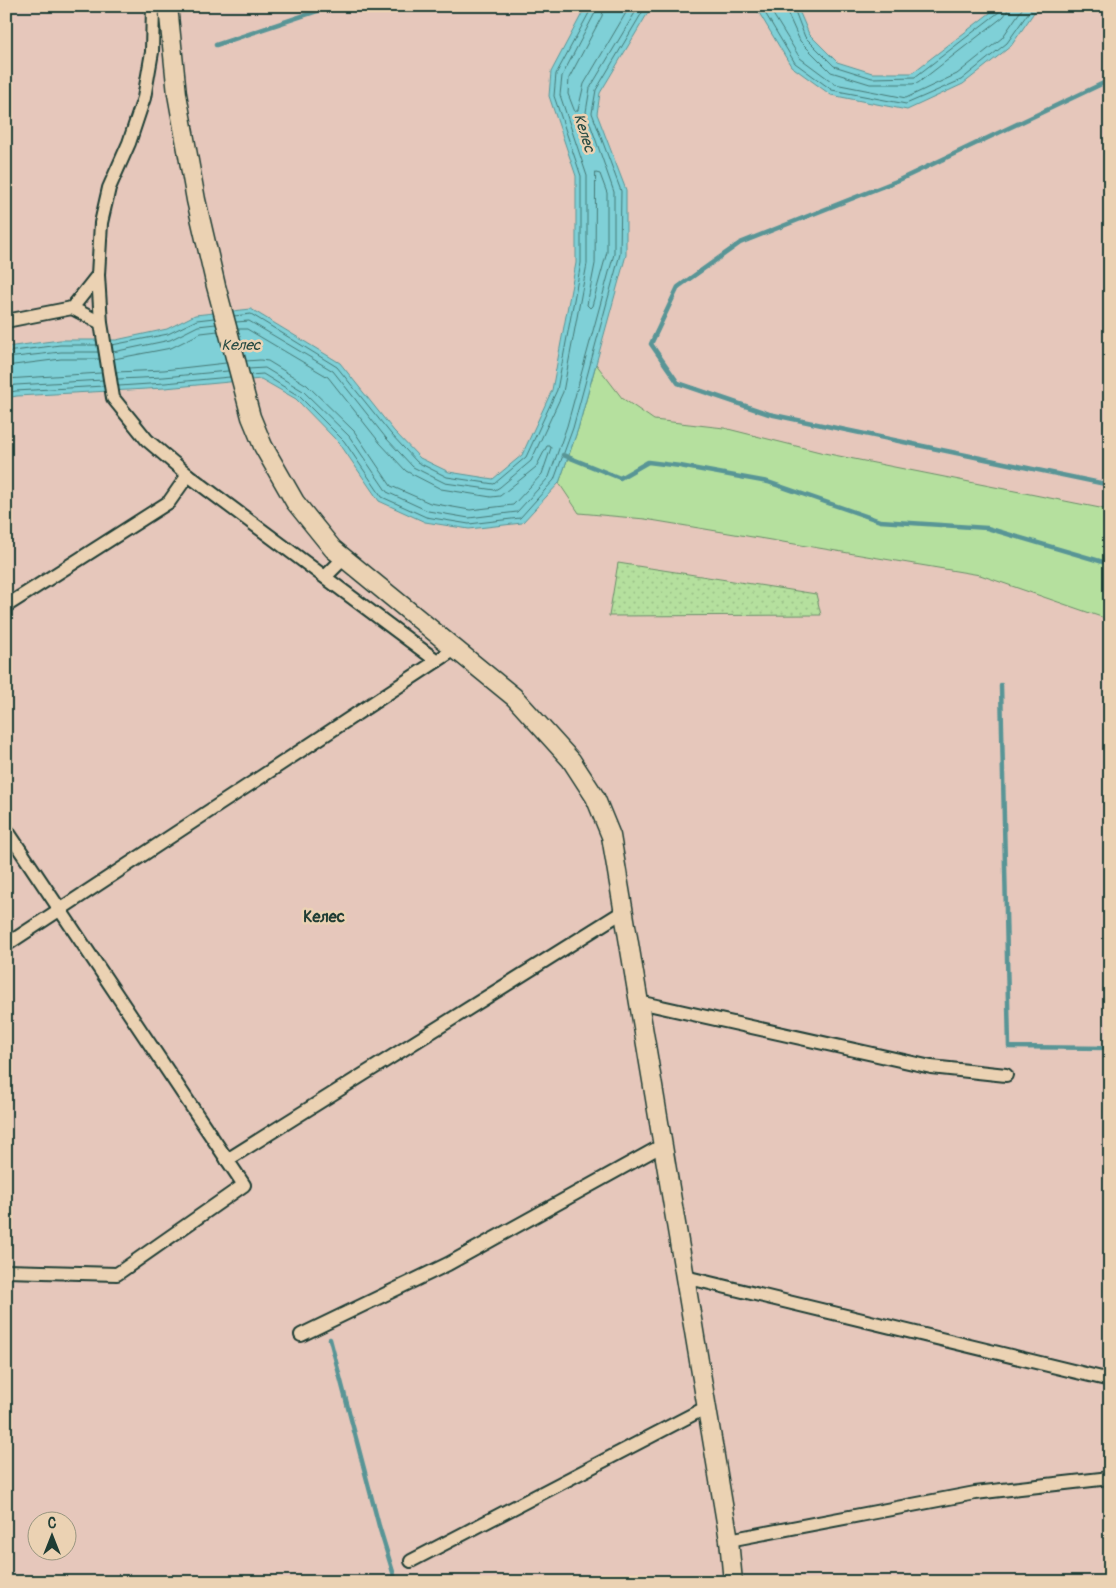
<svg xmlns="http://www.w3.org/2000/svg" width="1116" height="1588" viewBox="0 0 1116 1588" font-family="Pangolin,sans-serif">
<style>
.grass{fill:#b5e09e;stroke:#6a8e69}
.garden{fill:url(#garden-dots);stroke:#6a8e69}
.water{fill:#7fd0d7;stroke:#599596}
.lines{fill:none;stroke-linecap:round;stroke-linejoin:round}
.shore{stroke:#457875;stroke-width:1}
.stream{stroke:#599596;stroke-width:4.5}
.minor-casing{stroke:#1f3d34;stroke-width:16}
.secondary-casing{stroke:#1f3d34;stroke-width:21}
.minor{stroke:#ebd2b3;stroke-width:12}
.secondary{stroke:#ebd2b3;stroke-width:18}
.labels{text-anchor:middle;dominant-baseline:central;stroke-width:5;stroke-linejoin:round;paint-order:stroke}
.water-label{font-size:15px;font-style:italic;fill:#294c44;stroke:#ebd2b3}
.quarter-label{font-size:16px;font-weight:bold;fill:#1f3d34;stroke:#ebd2b3}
</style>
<defs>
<pattern id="garden-dots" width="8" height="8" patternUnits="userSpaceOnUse" patternTransform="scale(1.25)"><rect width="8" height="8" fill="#b5e09e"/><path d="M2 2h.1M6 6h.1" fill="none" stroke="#9bc189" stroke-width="1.8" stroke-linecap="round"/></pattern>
</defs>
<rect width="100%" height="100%" fill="#e6c7bb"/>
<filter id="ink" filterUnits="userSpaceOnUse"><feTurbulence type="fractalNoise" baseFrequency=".02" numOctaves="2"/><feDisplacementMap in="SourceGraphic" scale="10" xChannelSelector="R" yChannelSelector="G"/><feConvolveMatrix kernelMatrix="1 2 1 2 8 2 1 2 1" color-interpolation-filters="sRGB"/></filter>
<g filter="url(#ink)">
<!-- grass -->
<polygon class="grass" points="596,364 622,398 654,420 724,428 824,453 1110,510 1110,620 980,575 645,519 579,513 559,483 578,429"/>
<!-- garden -->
<polygon class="garden" points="618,563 816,594 821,615 609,616"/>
<!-- water -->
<g class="water">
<polygon points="586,6 652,6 600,93 597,114 626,190 626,255 578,429 559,483 522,523 469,529 425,522 379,501 340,444 296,399 261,379 165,388 17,396 6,398 6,347 60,340 116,340 167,329 195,315 251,309 340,363 394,431 420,458 449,472 493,479 522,455 552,390 576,263 576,176 549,96 551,72"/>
<polygon points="755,6 797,6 809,34 837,62 872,73 912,73 999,6 1042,6 1035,11 1011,46 963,84 907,110 831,95 791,66"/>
</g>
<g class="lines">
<!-- shore -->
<g class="shore">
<polyline points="604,6 602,16 569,78 568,94 575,112 578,110 584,84 630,6"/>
<polyline points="761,6 795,63 832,90 906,104 961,80 1007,43 1033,6"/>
<polyline points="768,6 800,58 835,84 906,98 957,74 1002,38 1024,6"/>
<polyline points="787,6 787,12 800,41 831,72 870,84 912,84 918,83 1003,17 1007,12 1008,6"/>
<polyline points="793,6 805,37 834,66 872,78 915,77 999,12 1001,6"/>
<polygon points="596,173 600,174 607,193 607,252 592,306 590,308 587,305 595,264"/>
<polyline points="234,316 251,314 337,367 391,434 417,462 447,477 494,484 526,457 557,390 581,263 581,176 554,96 556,74 590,11 590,6"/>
<polyline points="236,322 249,321 333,371 386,438 413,467 445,483 495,490 500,487 531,461 563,392 587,264 587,176 560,95 562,76 595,13 597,6"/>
<polyline points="238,329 247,329 328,377 380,443 406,471 441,489 491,497 500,496 536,467 547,446 550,446 551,448 542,474 513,505 470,510 430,503 391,486 354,431 307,385 268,361 260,360 246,361"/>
<polyline points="112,345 168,334 197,320 214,318"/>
<polyline points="6,352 60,345 97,345"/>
<polyline points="113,352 170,340 198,326 216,324"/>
<polyline points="6,358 61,352 98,352"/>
<polyline points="114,359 171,348 201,333 218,331"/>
<polyline points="6,366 61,359 99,359"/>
<polyline points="248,369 265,368 303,391 349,436 387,492 428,511 469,518 517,512 549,477 567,426 614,254 614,192 586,112 590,88 639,6"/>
<polyline points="116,372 164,370 226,363"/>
<polyline points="250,375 263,374 299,396 344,441 382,497 426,517 469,524 520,518 554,480 573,428 620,254 621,191 592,113 596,90 646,6"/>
<polyline points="6,379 101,373"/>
<polyline points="118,379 164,377 228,371"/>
<polyline points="119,386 165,383 230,377"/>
<polyline points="6,387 16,385 103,380"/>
<polyline points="6,393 16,391 104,386"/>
</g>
<!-- stream -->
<g class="stream">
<polyline points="216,45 332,6"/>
<polyline points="1110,80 899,180 740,243 678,287 651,344 678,383 769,414 1110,485"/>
<polyline points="563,455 620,478 648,462 680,466 768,482 880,521 987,528 1110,564"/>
<polyline points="1001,685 1009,1047 1110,1048"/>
<polyline points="330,1339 379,1526 396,1582"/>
</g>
<!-- minor casing -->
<g class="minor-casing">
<g id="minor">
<polyline points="153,6 152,52 144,98 129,143 109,188 101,223 98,275 101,323 113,398 147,440 188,475 437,661"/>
<polyline points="72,308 98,275"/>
<polyline points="6,321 72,308 101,323"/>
<polyline points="325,577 344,558"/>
<polyline points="6,606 169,502 188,475"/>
<polyline points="6,829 244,1185 117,1274 6,1271"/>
<polyline points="6,945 455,649"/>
<polyline points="639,1002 931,1067 1006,1075"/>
<polyline points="227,1160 624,911"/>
<polyline points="685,1277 1110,1380"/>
<polyline points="301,1335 448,1264 663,1145"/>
<polyline points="729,1540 975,1493 1110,1478"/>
<polyline points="411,1561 707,1407"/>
</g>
</g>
<!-- secondary casing -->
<g class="secondary-casing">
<polyline id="secondary" points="168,6 177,94 196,200 216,286 251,417 263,446 295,502 333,549 514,697 571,760 595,797 611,836 729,1540 733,1582"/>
</g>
<!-- minor -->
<use href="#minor" class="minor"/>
<!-- secondary -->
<use href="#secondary" class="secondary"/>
</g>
</g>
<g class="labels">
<!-- water labels -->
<g class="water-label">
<text transform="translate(584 133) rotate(73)">Келес</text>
<text x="241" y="345">Келес</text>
</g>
<!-- quarter labels -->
<g class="quarter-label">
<text x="324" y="917">Келес</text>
</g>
</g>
<!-- margin -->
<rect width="1116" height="1588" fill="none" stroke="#ebd2b3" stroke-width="25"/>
<rect x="12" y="12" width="1091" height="1563" fill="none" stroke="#1f3d34" stroke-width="2" filter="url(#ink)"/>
<!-- north arrow -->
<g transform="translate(52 1536)"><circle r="24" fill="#ebd2b3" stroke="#999680"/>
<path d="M0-4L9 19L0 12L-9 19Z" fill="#1f3d34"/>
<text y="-8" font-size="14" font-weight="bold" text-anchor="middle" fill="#1f3d34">С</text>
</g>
</svg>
